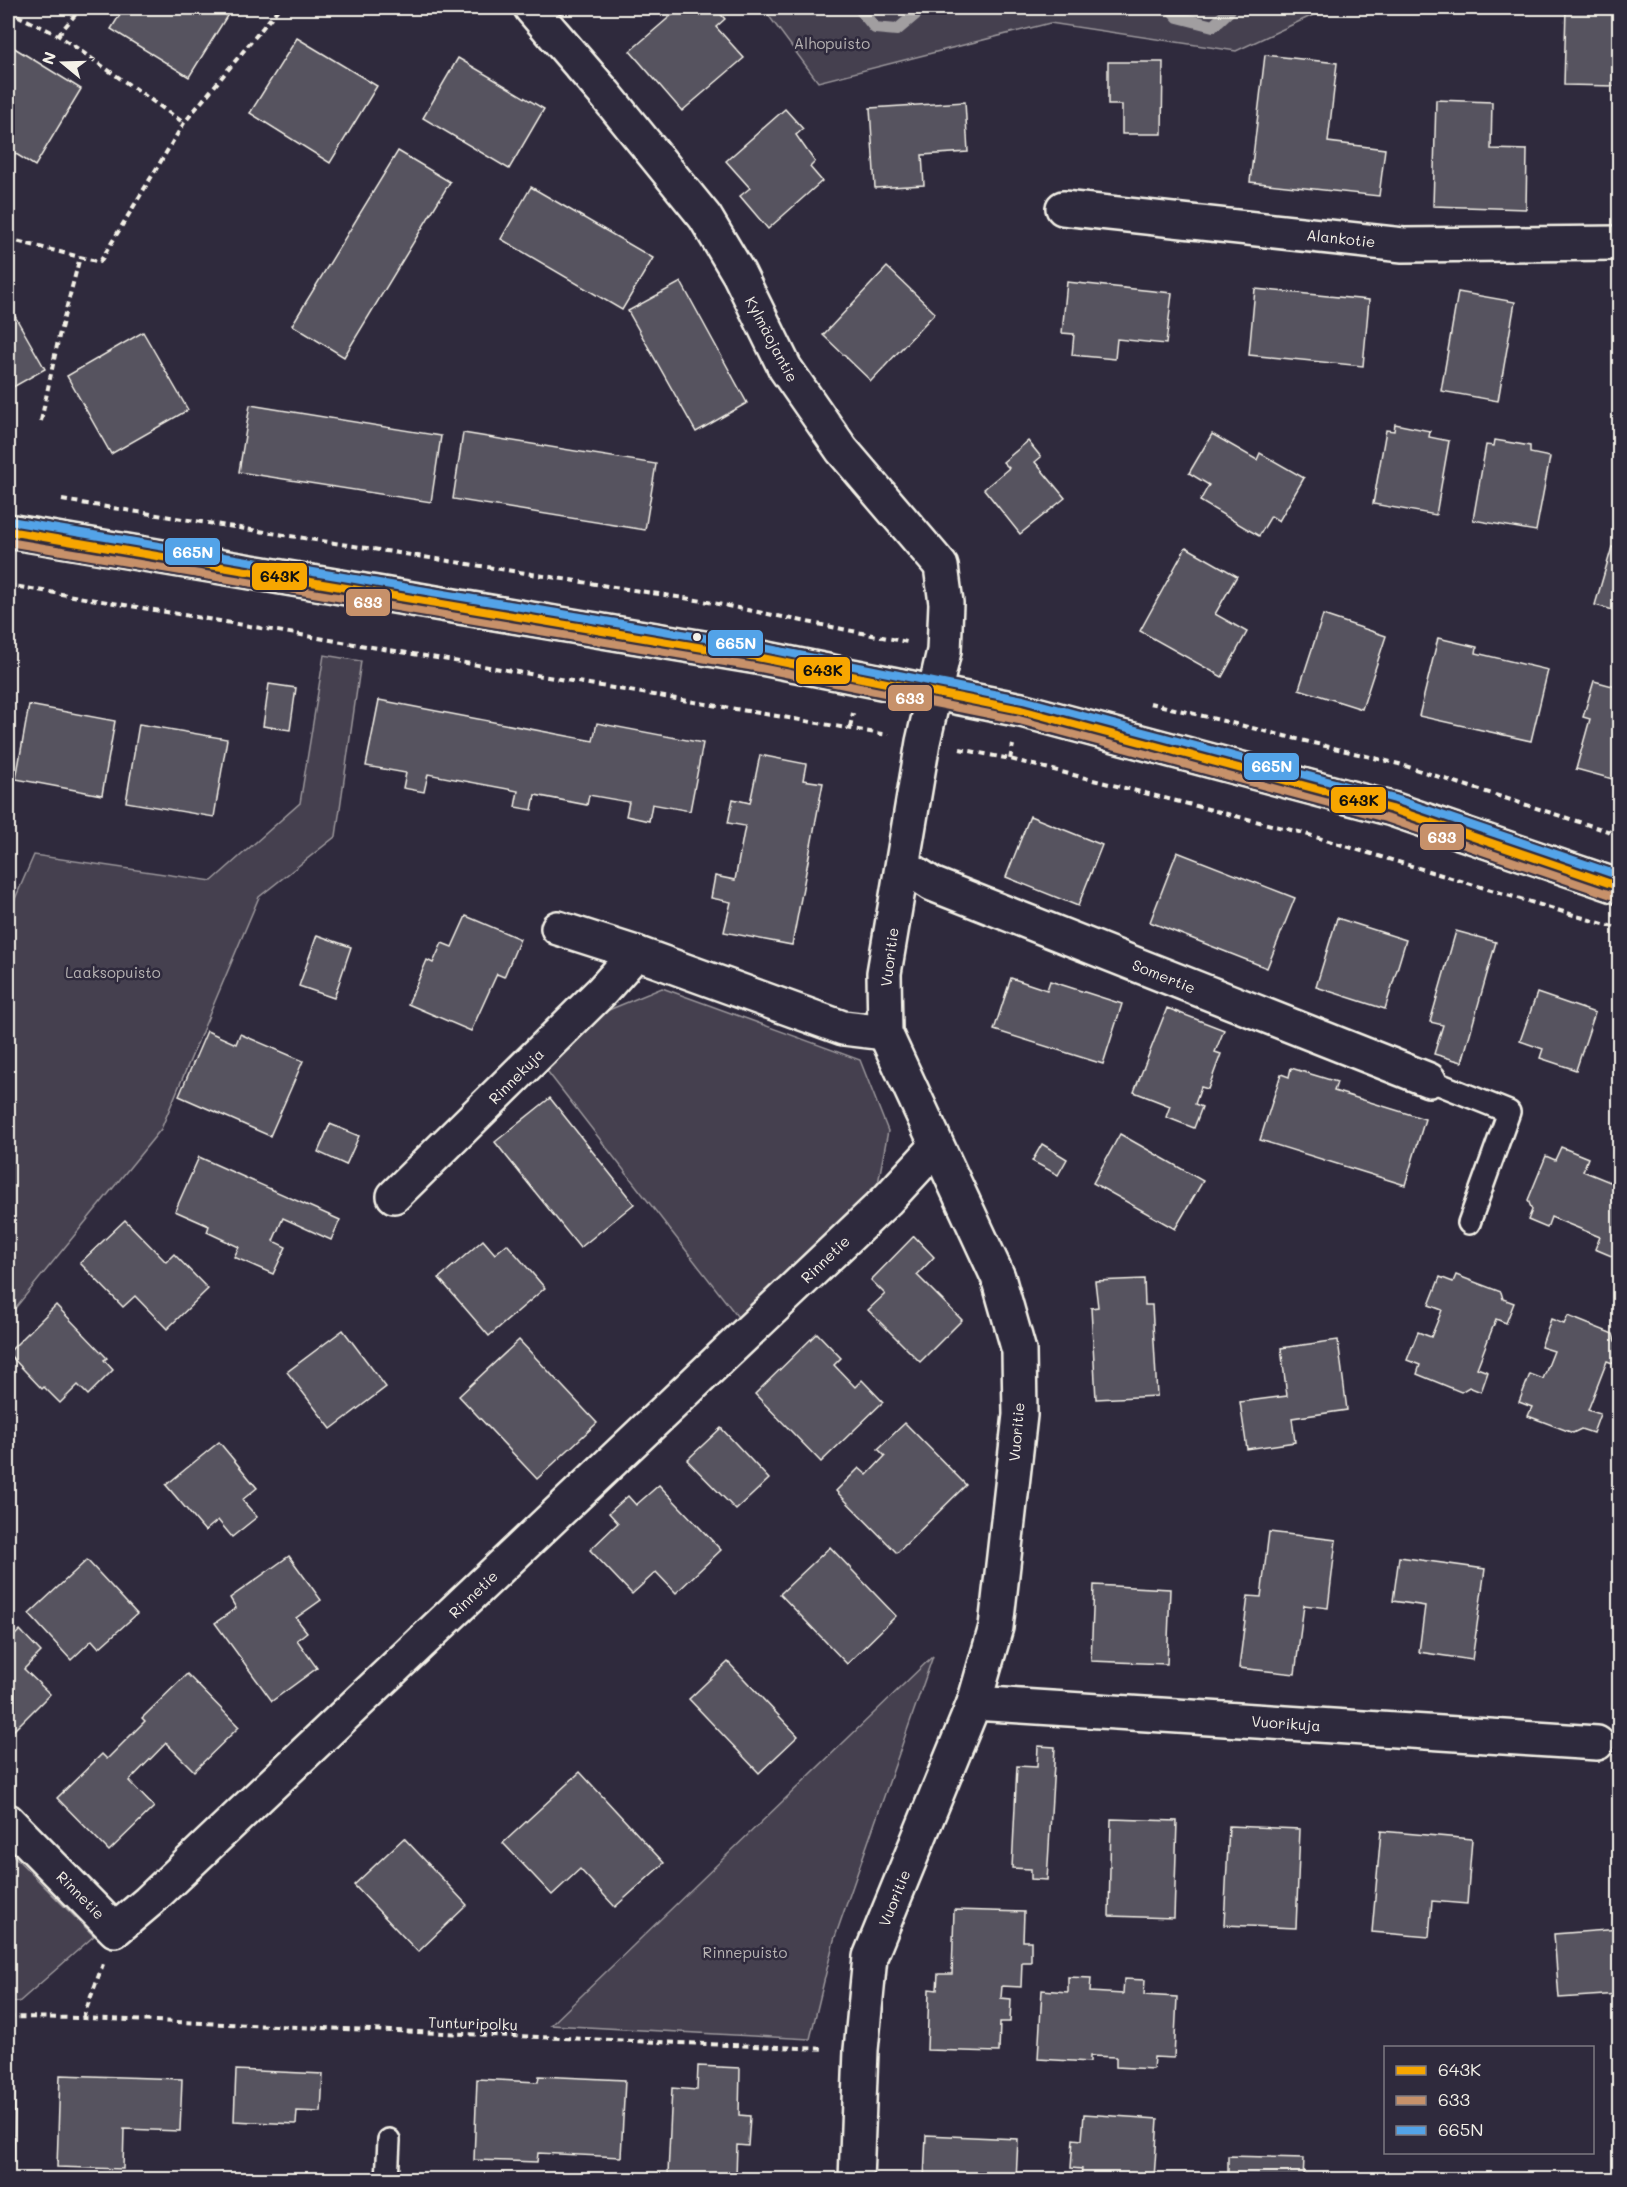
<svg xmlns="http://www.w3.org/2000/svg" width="1627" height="2187" viewBox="0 0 1627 2187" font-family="Mali,sans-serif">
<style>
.green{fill:#454050;stroke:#9c989c;stroke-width:1.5}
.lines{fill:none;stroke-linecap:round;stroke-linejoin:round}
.stream{stroke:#a19ea0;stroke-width:12}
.building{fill:#56525f;stroke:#f4f1e8;stroke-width:1.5}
.service-casing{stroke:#f4f1e8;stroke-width:26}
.minor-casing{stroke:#f4f1e8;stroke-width:38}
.secondary-casing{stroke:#f4f1e8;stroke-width:38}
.path{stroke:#f4f1e8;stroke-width:4;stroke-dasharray:6 4.5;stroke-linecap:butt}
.service{stroke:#2f2a3d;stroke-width:21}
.minor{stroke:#2f2a3d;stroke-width:33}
.secondary{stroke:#2f2a3d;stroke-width:33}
.bus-1-casing{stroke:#2f2a3d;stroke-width:12}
.bus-2-casing{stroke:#2f2a3d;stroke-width:12}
.bus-3-casing{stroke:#2f2a3d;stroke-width:12}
.bus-1{stroke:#f7a600;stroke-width:8}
.bus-2{stroke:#c7916a;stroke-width:8}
.bus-3{stroke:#53a3e8;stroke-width:8}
.bus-dot{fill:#f4f1e8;stroke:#2f2a3d;stroke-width:2}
.labels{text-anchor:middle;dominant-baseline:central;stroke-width:5;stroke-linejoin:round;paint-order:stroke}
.park-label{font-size:15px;fill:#b7b3b3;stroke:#2f2a3d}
.street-label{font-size:15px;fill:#f4f1e8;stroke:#2f2a3d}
.line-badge{stroke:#2f2a3d;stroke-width:2}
.badge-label{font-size:16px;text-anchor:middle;font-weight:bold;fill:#fff}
.pale-badge-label{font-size:16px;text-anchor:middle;font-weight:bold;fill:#111}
</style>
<rect width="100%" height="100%" fill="#2f2a3d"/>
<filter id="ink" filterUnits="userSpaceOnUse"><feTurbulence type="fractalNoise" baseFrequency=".0167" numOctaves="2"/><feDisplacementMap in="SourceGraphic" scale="12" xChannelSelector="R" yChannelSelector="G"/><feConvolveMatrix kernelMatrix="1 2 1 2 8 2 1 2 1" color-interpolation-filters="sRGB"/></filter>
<g filter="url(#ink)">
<!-- green -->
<g class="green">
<polygon points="763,8 1328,8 1236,51 1050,23 818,82"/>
<polygon points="324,655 361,661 336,836 259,897 161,1129 8,1317 8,915 34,855 212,881 300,803"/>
<polygon points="662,988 860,1060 888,1131 877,1189 740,1320 544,1067 599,1014"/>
<polygon points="933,1656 834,1940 810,2039 551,2025"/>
<polygon points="8,1850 94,1936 19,2002 8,2001"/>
</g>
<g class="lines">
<!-- stream -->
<g class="stream">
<polyline points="859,8 875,28 897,30 923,8"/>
<polyline points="1170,8 1178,17 1213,26 1229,11 1231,8"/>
</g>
</g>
<!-- building -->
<g class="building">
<polygon points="124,8 232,8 189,77 111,29"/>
<polygon points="680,8 715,8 725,19 716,27 744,58 682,111 630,51"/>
<polygon points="1566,8 1618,8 1616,86 1564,85"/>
<polygon points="297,38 377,86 330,163 250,113"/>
<polygon points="8,44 81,89 35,166 8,149"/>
<polygon points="1265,55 1337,63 1328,142 1385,149 1379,196 1250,182"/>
<polygon points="458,58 544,109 509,169 423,118"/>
<polygon points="1108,62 1163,62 1162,134 1122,134 1122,105 1108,105"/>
<polygon points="1436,100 1492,102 1491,149 1527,150 1526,209 1433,206"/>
<polygon points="965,102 968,152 922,155 924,185 875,188 870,108"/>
<polygon points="785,109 803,129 796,135 815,162 810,167 822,181 768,229 740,196 750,188 726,161"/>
<polygon points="398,151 450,182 344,357 292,325"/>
<polygon points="531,187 653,258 622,310 501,239"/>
<polygon points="887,267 935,313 871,381 823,335"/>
<polygon points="681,282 747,403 696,432 628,311"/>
<polygon points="1067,282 1172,293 1166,344 1117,339 1115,359 1072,355 1074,334 1062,333"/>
<polygon points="1255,289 1369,300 1363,366 1249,355"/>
<polygon points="1458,292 1515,302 1498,401 1441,391"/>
<polygon points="8,304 45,369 8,390"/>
<polygon points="143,332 188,410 111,454 67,376"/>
<polygon points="250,405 441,436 431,502 239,472"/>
<polygon points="1395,424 1430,431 1429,437 1449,441 1436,515 1373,504 1386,430 1394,431"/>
<polygon points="463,433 656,464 645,530 453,499"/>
<polygon points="1212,434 1257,460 1260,453 1304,478 1279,521 1271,516 1259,536 1200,501 1209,485 1189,473"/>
<polygon points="1495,440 1530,446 1530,453 1550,457 1536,531 1473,520 1486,445 1494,446"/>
<polygon points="1028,441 1041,457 1035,462 1065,498 1020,534 984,489 1009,468 1003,462"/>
<polygon points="1186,547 1237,576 1215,614 1247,632 1222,677 1140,631"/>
<polygon points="1612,547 1620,549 1620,612 1595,605"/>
<polygon points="1323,615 1386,636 1362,709 1299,689"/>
<polygon points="1438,638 1477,647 1476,653 1548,670 1531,741 1419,716"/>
<polygon points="1594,681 1620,688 1620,781 1576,769 1590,719 1583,717"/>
<polygon points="269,684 296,688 290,730 263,726"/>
<polygon points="379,700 593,741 597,723 703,743 690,811 652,804 649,821 626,816 629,802 589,795 587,805 535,795 532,810 515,807 518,791 428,774 424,792 403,788 406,773 366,766"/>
<polygon points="29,705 115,721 102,795 16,779"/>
<polygon points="139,724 227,739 214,817 126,802"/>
<polygon points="760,755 806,764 803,780 823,783 792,945 724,932 731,902 711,898 715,876 735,880 745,826 728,823 733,799 750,803"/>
<polygon points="1030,816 1102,845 1078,906 1006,877"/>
<polygon points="1177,852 1295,898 1267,968 1150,922"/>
<polygon points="466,916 520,939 504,977 497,974 471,1031 408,1004 427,960 433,963 442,943 452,947"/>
<polygon points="1337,918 1406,940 1385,1009 1316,987"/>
<polygon points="1456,931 1496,942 1462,1062 1434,1054 1443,1025 1430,1022"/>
<polygon points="317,935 351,947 334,998 299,986"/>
<polygon points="1011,978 1047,990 1050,981 1122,1004 1103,1064 994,1030"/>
<polygon points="1537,993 1595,1013 1576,1070 1540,1058 1543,1049 1520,1041"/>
<polygon points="1167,1008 1224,1030 1215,1052 1221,1054 1208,1089 1201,1087 1195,1104 1202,1107 1194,1128 1166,1117 1170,1106 1134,1092"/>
<polygon points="207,1031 236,1044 240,1034 303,1061 270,1136 179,1096"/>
<polygon points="1291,1068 1337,1082 1334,1091 1425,1119 1405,1185 1260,1140 1281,1074 1289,1077"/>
<polygon points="550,1098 634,1204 580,1248 495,1142"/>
<polygon points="330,1124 359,1136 346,1165 318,1152"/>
<polygon points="1120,1134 1203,1181 1175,1229 1093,1183"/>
<polygon points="1042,1144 1067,1159 1058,1175 1032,1161"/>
<polygon points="1561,1147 1588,1158 1583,1171 1610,1182 1615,1169 1620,1171 1620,1246 1614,1257 1595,1249 1600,1237 1551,1217 1547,1228 1528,1220 1532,1210 1528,1200 1546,1156 1555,1160"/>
<polygon points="199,1157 340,1220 331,1240 283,1218 273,1241 286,1247 273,1274 234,1257 239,1247 207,1232 209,1226 175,1211"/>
<polygon points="125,1220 166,1262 174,1254 208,1289 167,1329 135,1296 123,1307 80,1263"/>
<polygon points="914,1236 934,1257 917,1275 962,1320 920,1362 868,1310 885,1294 871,1280"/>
<polygon points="483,1240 495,1254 507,1244 545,1288 489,1336 439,1278"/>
<polygon points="1456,1275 1501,1292 1503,1299 1514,1303 1506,1323 1496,1319 1477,1368 1488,1372 1481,1392 1469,1387 1461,1392 1417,1374 1420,1365 1407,1360 1418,1332 1431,1337 1442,1310 1429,1305 1440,1277 1453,1282"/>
<polygon points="1144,1279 1145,1305 1152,1305 1157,1396 1096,1399 1091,1308 1098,1307 1095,1281"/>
<polygon points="56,1305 107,1358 104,1360 113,1370 88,1395 78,1385 60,1403 44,1387 42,1389 8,1353"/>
<polygon points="1568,1316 1613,1334 1615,1341 1620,1342 1618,1365 1607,1361 1588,1410 1600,1414 1593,1433 1581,1429 1573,1433 1528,1416 1532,1407 1519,1402 1530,1374 1543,1379 1554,1351 1541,1347 1551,1319 1564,1324"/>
<polygon points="343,1330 386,1387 331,1429 287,1372"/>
<polygon points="817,1333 841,1358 834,1365 855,1387 862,1380 883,1402 821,1462 755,1394"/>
<polygon points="519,1340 597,1423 537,1479 459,1396"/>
<polygon points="1338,1340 1347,1410 1292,1418 1295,1442 1247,1449 1240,1402 1287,1396 1281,1348"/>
<polygon points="905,1423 966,1485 897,1553 836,1491 859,1468 867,1475 885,1456 878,1449"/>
<polygon points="721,1428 769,1479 736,1510 687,1460"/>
<polygon points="219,1442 257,1488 242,1500 257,1517 232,1537 218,1520 205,1531 166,1485"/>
<polygon points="659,1485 721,1550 676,1593 656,1572 632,1594 590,1550 618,1523 609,1513 628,1496 636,1505"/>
<polygon points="1269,1532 1336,1540 1328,1608 1304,1605 1295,1674 1239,1668 1248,1596 1261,1597"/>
<polygon points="830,1547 896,1616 847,1664 780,1594"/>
<polygon points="289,1556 321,1600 296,1618 307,1632 297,1640 317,1668 272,1701 215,1623 236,1608 230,1598"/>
<polygon points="1399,1557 1485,1569 1472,1660 1419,1652 1425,1606 1393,1601"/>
<polygon points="87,1560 137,1614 99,1648 92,1640 71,1660 29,1614"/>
<polygon points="1094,1585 1170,1589 1167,1664 1091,1661"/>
<polygon points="20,1630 41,1652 24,1669 50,1694 8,1736 8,1642"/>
<polygon points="728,1662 798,1736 759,1773 689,1699"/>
<polygon points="187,1674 239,1727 194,1771 166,1743 129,1781 154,1807 109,1851 57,1798 102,1754 107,1759 145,1721 142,1718"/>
<polygon points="1038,1746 1055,1747 1047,1880 1031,1879 1031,1869 1012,1868 1017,1766 1037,1767"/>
<polygon points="580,1772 664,1863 615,1907 580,1869 552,1895 503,1843"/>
<polygon points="1111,1819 1177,1821 1174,1918 1109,1916"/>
<polygon points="1229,1826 1300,1829 1296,1928 1224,1925"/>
<polygon points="1381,1831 1472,1839 1467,1904 1432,1901 1429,1937 1372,1932"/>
<polygon points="404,1838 467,1905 418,1952 354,1885"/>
<polygon points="954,1910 1024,1912 1023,1941 1031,1941 1031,1962 1022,1962 1021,1987 1002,1986 1001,1998 1011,1999 1010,2022 1000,2022 999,2052 927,2050 929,1989 937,1990 938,1974 952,1974"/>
<polygon points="1620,1929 1620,1994 1559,1998 1554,1934"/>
<polygon points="1068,1977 1091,1978 1090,1992 1123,1994 1124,1979 1145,1980 1144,1995 1177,1997 1174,2058 1154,2057 1153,2069 1116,2067 1116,2057 1090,2056 1090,2062 1038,2059 1042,1990 1068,1992"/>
<polygon points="698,2066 740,2068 739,2115 750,2116 748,2146 737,2145 736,2177 668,2174 672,2088 697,2090"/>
<polygon points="236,2070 323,2074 321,2112 297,2111 296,2124 234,2121"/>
<polygon points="60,2075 182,2079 180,2131 124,2129 123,2169 57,2167"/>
<polygon points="539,2076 625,2080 621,2157 538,2153 537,2162 474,2160 477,2079 538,2082"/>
<polygon points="8,2089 15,2089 14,2160 8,2160"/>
<polygon points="1084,2114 1158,2119 1154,2178 1081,2180 1082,2169 1071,2168 1073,2139 1082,2140"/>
<polygon points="926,2135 1018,2139 1016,2180 924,2180"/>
<polygon points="1228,2156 1304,2158 1303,2180 1228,2180"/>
</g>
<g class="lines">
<!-- service casing -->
<g class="service-casing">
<g id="service">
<polyline points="1429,1080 1509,1112 1469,1223"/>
<polyline points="387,2180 389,2140"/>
</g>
</g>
<!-- minor casing -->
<g class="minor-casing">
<g id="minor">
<polyline points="531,8 605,94 705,217 739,274 785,368 842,450 941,566 946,603 944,651 923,742 884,973 885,1033 998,1277 1019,1351 1020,1415 996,1627 974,1703 870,1957 861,2050 856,2180"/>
<polyline points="1063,208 1403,245 1620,243"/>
<polyline points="903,865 932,884 1429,1080"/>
<polyline points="558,928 636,953 843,1028 885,1033"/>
<polyline points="394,1196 602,991 636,953"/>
<polyline points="974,1703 1597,1743"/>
<polyline points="8,1821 115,1930 148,1902 887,1200 936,1147"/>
</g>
</g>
<!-- secondary casing -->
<g class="secondary-casing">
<polyline id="secondary" points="8,531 757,657 1021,710 1392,809 1620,887"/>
</g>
<!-- path -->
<g class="path">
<polyline points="8,11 58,35 184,123"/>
<polyline points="58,35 81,8"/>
<polyline points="8,239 100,262 184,123 279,8"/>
<polyline points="41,421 59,336 80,257"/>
<polyline points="62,500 703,601 907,642"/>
<polyline points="8,585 888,735"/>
<polyline points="1150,703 1399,764 1620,835"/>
<polyline points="850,727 853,713"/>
<polyline points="960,749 1010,759 1299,832 1620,929"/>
<polyline points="1010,759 1013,745"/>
<polyline points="8,2017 83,2018 825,2049"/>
<polyline points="83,2018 103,1964"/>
</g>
<!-- service -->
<use href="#service" class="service"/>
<!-- minor -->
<use href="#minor" class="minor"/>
<!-- secondary -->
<use href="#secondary" class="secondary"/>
<!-- bus-1 casing -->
<g class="bus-1-casing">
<polyline id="bus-1" points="8,531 757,657 1021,710 1392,809 1620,887"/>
</g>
<!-- bus-2 casing -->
<g class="bus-2-casing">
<polyline id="bus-2" points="8,542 755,667 1019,720 1389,819 1617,897"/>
</g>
<!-- bus-3 casing -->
<g class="bus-3-casing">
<polyline id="bus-3" points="10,521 759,647 1023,700 1395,799 1620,876"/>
</g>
<!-- bus-1 -->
<use href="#bus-1" class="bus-1"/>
<!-- bus-2 -->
<use href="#bus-2" class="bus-2"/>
<!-- bus-3 -->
<use href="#bus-3" class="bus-3"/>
</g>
</g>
<!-- markers -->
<circle class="bus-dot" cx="697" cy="637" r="5"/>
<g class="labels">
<!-- park labels -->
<g class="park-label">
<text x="832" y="43">Alhopuisto</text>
<text x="113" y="972">Laaksopuisto</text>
<text x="745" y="1952">Rinnepuisto</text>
</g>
<!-- street labels -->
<g class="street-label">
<text transform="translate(1341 238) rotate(6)">Alankotie</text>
<text transform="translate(772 339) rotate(62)">Kylmäojantie</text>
<text transform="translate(889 957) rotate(-83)">Vuoritie</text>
<text transform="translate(1164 976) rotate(22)">Somertie</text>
<text transform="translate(516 1076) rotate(-45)">Rinnekuja</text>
<text transform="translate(825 1259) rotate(-44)">Rinnetie</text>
<text transform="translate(1016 1432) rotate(-85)">Vuoritie</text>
<text transform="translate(473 1594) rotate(-44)">Rinnetie</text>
<text transform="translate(1286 1723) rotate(4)">Vuorikuja</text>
<text transform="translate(81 1895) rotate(45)">Rinnetie</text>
<text transform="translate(894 1898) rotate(-68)">Vuoritie</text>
<text transform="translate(473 2023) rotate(2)">Tunturipolku</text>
</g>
</g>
<g class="line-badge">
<rect x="164" y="537" width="57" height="29" rx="6" fill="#53a3e8"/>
<rect x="251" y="562" width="57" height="29" rx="6" fill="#f7a600"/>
<rect x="345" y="588" width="46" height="29" rx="6" fill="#c7916a"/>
<rect x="707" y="629" width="57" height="28" rx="6" fill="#53a3e8"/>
<rect x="795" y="656" width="56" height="29" rx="6" fill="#f7a600"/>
<rect x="887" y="684" width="46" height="28" rx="6" fill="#c7916a"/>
<rect x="1243" y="752" width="57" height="29" rx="6" fill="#53a3e8"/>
<rect x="1330" y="786" width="57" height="28" rx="6" fill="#f7a600"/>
<rect x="1419" y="823" width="46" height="28" rx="6" fill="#c7916a"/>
</g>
<g class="badge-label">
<text x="193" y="558">665N</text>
<text x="368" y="608">633</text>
<text x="736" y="649">665N</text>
<text x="910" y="704">633</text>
<text x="1272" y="772">665N</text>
<text x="1442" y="843">633</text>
</g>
<g class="pale-badge-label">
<text x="280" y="582">643K</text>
<text x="823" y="676">643K</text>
<text x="1359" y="806">643K</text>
</g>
<!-- margin -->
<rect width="1627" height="2187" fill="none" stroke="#2f2a3d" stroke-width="30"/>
<rect x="15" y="15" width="1597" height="2157" fill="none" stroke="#f4f1e8" stroke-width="2" filter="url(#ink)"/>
<!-- legend -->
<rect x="1384" y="2046" width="210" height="108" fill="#2f2a3d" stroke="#7e7a81" stroke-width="1.5"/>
<rect x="1396" y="2066" width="30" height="9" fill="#f7a600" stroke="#7e7a81" stroke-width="1.5"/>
<text x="1438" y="2076" font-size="18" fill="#f4f1e8">643K</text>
<rect x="1396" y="2096" width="30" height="9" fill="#c7916a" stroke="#7e7a81" stroke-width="1.5"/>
<text x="1438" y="2106" font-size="18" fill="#f4f1e8">633</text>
<rect x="1396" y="2126" width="30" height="9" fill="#53a3e8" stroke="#7e7a81" stroke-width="1.5"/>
<text x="1438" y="2136" font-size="18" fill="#f4f1e8">665N</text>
<!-- north arrow -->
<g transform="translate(63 63) rotate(289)" stroke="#2f2a3d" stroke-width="4.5" paint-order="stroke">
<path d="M0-4.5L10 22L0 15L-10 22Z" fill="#f4f1e8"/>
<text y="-9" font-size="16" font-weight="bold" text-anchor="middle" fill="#f4f1e8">N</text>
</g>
</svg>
